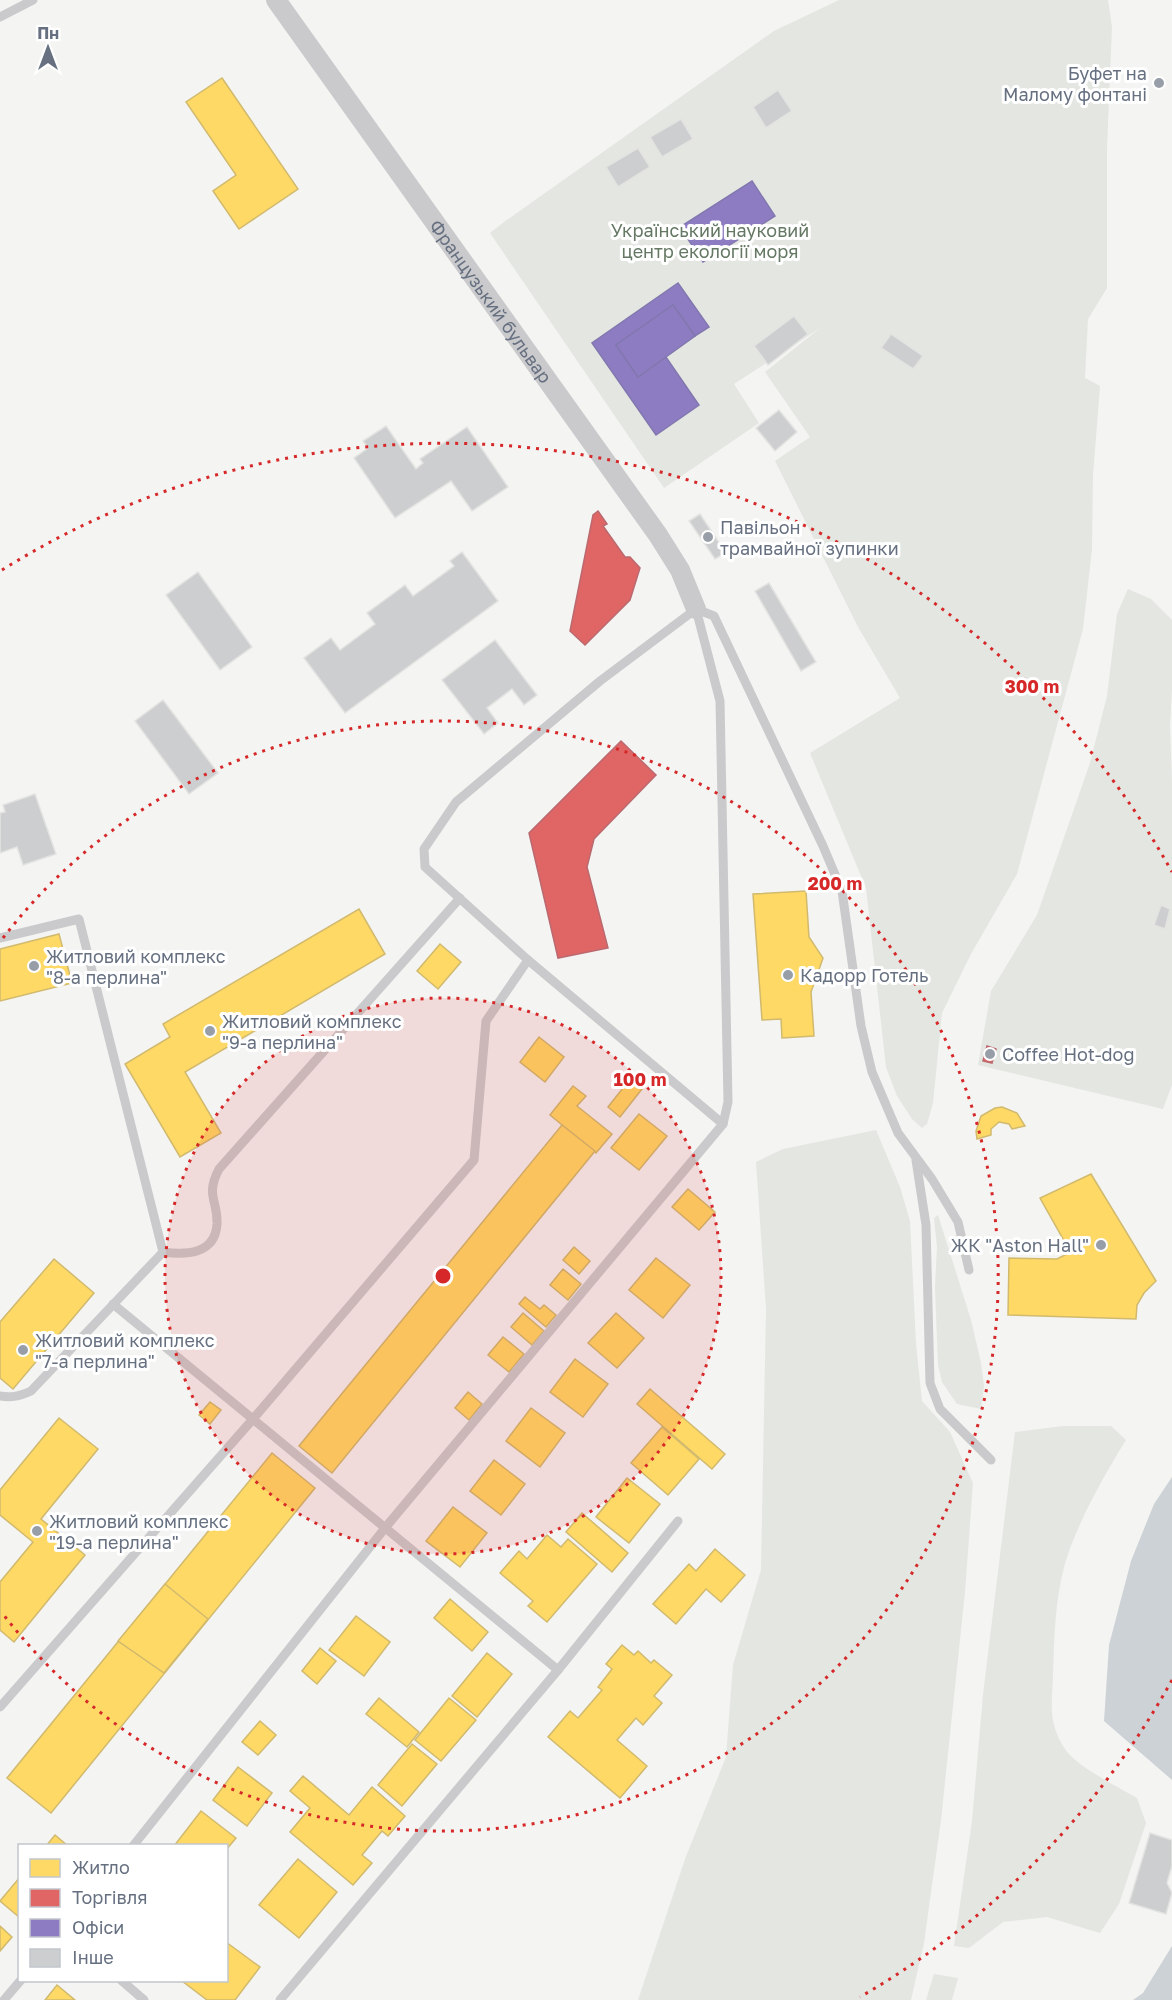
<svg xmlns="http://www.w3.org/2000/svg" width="1172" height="2000" viewBox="0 0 1172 2000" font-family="'Golos Text',sans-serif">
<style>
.green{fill:#e3e6e1}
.water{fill:#cdd2d6}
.homes{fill:#ffd966;stroke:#d1ba6e;stroke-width:1.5}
.shops{fill:#e06666;stroke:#bb696e;stroke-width:1.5}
.offices{fill:#8e7cc3;stroke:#8278af;stroke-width:1.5}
.building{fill:#cdcecf;stroke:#e3e3e2;stroke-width:1.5}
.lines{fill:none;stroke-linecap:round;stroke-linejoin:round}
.lane{stroke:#cacacc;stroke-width:9}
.street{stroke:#cacacc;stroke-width:20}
.ring{fill:none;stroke:#d62828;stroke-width:3;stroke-dasharray:3 6}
.poi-dot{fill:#989ea8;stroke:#fff;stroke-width:2}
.labels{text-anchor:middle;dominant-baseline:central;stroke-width:6;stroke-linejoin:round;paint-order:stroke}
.poi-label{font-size:18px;fill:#667080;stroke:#fff;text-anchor:start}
.park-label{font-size:18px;fill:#657864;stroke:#fff}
.street-label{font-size:18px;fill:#667080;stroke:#fff}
.centre{fill:#d62828;stroke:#fff;stroke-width:3}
.ring-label{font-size:18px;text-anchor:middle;font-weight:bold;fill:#d62828;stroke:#fff;stroke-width:6;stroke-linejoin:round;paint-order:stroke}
</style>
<rect width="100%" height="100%" fill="#f4f4f3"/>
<!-- green -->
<g class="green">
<polygon points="839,0 1108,0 1112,27 1107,147 1107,288 1088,319 1085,378 1100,386 1093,475 1092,549 1083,629 1017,874 971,954 942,1013 933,1103 927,1124 922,1128 912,1119 897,1096 886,1067 866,888 810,753 900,698 858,627 775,461 810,437 765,372 820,328 734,384 759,423 664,488 490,233 504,222 774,31"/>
<polygon points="1128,589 1151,599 1172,620 1172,688 1170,726 1172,783 1172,1085 1163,1109 978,1065 991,991 1037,915 1090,763 1107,696 1117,614"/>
<polygon points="876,1130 900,1187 910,1221 916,1344 922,1401 950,1432 973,1483 965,1592 941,1820 924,1943 911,2000 638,2000 685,1859 726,1757 733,1665 761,1570 766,1309 756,1162 783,1149"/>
<polygon points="938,1215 971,1320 981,1363 984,1386 981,1409 957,1404 942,1382 938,1365 935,1288 937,1247 934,1218"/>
<path d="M1063,1426h48l15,14c-22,35 -51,87 -62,127 -9,35 -10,72 -11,109 -1,27 -5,45 10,70 11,20 54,40 74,52l9,25 -27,81 -19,29 -53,-16 -44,5 -34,26 -15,-2 18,-125 11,-126 32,-263z"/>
<polygon points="934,1974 958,1978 952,2000 926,2000"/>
</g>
<!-- water -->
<g class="water">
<polygon points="1172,1477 1172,1780 1104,1721 1109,1645 1131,1561 1154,1504"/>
<polygon points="1172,1946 1172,2000 1133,2000 1143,1993"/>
</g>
<!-- homes -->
<g class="homes">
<polygon points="222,78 298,189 239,229 213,191 236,175 186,102"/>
<polygon points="806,891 809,937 823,958 811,992 814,1036 782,1038 781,1019 762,1020 753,894"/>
<polygon points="359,909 385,954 185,1072 221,1133 180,1157 125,1064 170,1037 163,1024"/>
<polygon points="59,934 72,983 0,1001 0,949"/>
<polygon points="440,944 461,962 438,989 417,971"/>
<polygon points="539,1037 564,1057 545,1082 520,1062"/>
<polygon points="630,1079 642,1089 620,1117 608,1107"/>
<polygon points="573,1086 586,1096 577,1106 612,1134 596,1153 550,1115"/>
<polygon points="1002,1107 1017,1113 1025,1126 1012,1129 1009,1124 999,1122 991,1129 991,1135 977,1139 976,1131 981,1116 995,1108"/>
<polygon points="639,1114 667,1136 639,1170 611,1148"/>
<polygon points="562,1125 595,1151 332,1473 299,1446"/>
<polygon points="1091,1174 1156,1281 1144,1293 1137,1305 1136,1319 1008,1315 1009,1258 1057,1259 1067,1254 1068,1248 1040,1198"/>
<polygon points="688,1189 715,1212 699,1230 672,1207"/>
<polygon points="574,1247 590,1261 579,1274 563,1260"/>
<polygon points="656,1258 690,1285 663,1318 629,1290"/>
<polygon points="54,1259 94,1293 13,1389 0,1378 0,1322"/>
<polygon points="563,1269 581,1284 568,1300 550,1285"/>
<polygon points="525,1297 540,1309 544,1305 556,1315 546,1327 519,1304"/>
<polygon points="523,1313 544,1331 532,1345 511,1327"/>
<polygon points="616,1313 644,1338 617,1368 588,1343"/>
<polygon points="503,1337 524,1354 509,1372 488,1355"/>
<polygon points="575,1359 608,1384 583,1417 550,1392"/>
<polygon points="650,1389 725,1454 712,1469 637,1404"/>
<polygon points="468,1392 482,1404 469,1420 455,1408"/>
<polygon points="210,1402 221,1410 210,1424 199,1415"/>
<polygon points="531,1408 565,1433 540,1467 506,1441"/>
<polygon points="59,1418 98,1449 41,1519 85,1555 14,1642 0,1630 0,1582 33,1542 0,1515 0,1490"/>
<polygon points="662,1427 699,1459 668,1495 631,1463"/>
<polygon points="272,1453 315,1488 51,1813 7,1778"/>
<polygon points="494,1460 525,1484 501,1515 470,1491"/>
<polygon points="627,1478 660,1504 629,1543 596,1517"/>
<polygon points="453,1507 487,1533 460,1567 426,1541"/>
<polygon points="582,1513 628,1553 612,1572 566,1532"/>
<polygon points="547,1535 561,1547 568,1539 597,1564 547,1622 528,1606 533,1601 500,1573 519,1551 527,1559"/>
<polygon points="715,1549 745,1575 721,1602 706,1589 676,1624 653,1604 689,1564 696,1571"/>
<polygon points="165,1584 208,1619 164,1673 118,1641"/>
<polygon points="450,1599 488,1632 472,1651 434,1618"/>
<polygon points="356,1616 390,1642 364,1676 329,1650"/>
<polygon points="622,1645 634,1655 638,1651 651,1663 654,1660 672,1675 654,1696 662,1703 643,1725 636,1718 617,1740 647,1766 620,1798 548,1737 570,1711 578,1718 602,1690 598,1687 612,1669 606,1664"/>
<polygon points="320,1648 336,1661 317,1684 302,1671"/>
<polygon points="487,1653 512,1674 477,1717 452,1696"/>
<polygon points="379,1698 419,1732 407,1747 366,1714"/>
<polygon points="449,1698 476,1720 441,1761 415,1740"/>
<polygon points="260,1721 276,1735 258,1755 242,1742"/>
<polygon points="412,1744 437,1764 402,1806 378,1785"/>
<polygon points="238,1767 272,1793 247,1826 213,1800"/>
<polygon points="303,1776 349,1815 372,1787 405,1816 388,1836 382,1831 362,1855 372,1863 353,1885 290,1832 310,1808 290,1791"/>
<polygon points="201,1811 236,1838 226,1850 226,1846 174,1846"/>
<polygon points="55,1835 68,1846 46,1846"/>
<polygon points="298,1859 337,1892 299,1938 259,1905"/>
<polygon points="20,1877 20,1918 0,1901"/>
<polygon points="0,1926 12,1937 0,1951"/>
<polygon points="226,1942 260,1967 235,2000 207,2000 182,1981 226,1980"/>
<polygon points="57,1985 75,2000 45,2000"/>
</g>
<!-- shops -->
<g class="shops">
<polygon points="598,511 607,524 603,526 625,557 630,557 640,568 630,600 585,645 570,631 593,515"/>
<polygon points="621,741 656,775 594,839 587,867 608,948 558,958 529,833"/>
<polygon points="987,1046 996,1049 992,1063 983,1061"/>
</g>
<!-- offices -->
<g class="offices">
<polygon points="752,181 775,216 703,262 680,227"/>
<polygon points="678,283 709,327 695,336 673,305 616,345 638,377 666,357 699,405 656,435 592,343"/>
<polygon points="673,305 695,336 638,377 616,345"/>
</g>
<!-- building -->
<g class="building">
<polygon points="778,90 792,111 766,128 753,107"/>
<polygon points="681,119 693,139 662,157 650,137"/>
<polygon points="638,148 650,167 618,187 606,167"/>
<polygon points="794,316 808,334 768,365 754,346"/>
<polygon points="891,334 923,356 913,369 881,348"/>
<polygon points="779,410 797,432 775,451 756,428"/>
<polygon points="386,426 416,469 423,463 420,459 467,427 508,487 472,511 451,481 395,518 354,458 368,448 363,441"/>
<polygon points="700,514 726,553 715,559 689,521"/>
<polygon points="462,552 498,601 345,713 304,658 331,638 340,650 375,624 367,613 405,585 413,596 454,566 450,561"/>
<polygon points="198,572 252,647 220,670 166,595"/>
<polygon points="769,583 816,662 801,671 755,591"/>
<polygon points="495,640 537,695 524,705 512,689 487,708 498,723 484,734 442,680"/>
<polygon points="163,700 218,773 189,794 135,721"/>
<polygon points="35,794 56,854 23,865 17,847 0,853 0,813 5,812 3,805"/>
<polygon points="1161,905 1170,909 1165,929 1154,925"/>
<polygon points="1150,1833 1172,1840 1172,1866 1167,1883 1172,1893 1166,1914 1129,1903"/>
</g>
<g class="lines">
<!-- lane -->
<g class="lane">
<polyline points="0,17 33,0"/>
<polyline points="696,609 600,681 456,802 424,849 425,867 528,960 723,1124"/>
<polyline points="696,609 714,616 823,846 842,891 861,1026 872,1072 898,1133 932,1179 958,1222 969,1270"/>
<polyline points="0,938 79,919 163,1252"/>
<polyline points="916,1160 926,1225 930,1383 940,1409 991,1460"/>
<path d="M163,1252c22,3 52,3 54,-28 1,-24 -12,-28 2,-55l241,-271"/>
<polyline points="113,1304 558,1670"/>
<path d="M0,1396c12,2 20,0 31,-5l132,-139"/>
<polyline points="0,1707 253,1419 474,1160 486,1021 528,960"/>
<polyline points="133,1846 385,1528 723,1124 728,1102 720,701 696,609"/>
<polyline points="121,1980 144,2000"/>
<polyline points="4,2000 21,1980"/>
<polyline points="280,2000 558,1670 678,1521"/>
</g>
<!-- street -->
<path class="street" id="s1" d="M276,0l382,535 22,35 16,39"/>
</g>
<!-- distance rings -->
<circle cx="443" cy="1276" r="278" fill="#d62828" fill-opacity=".12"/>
<g class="ring">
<circle cx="443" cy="1276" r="278"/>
<path d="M3 938A555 555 0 1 1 3 1614"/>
<path d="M1172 1680A833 833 0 0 1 860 1997M2 570A833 833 0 0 1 1172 872"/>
</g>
<!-- markers -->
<g class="poi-dot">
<circle cx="1159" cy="83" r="6"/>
<circle cx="708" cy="537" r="6"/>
<circle cx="34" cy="966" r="6"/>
<circle cx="788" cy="975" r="6"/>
<circle cx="210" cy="1031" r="6"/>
<circle cx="990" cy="1054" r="6"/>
<circle cx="1101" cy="1245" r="6"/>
<circle cx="23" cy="1350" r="6"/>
<circle cx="37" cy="1531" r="6"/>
</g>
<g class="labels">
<!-- poi labels -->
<g class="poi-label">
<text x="1147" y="73" text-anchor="end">Буфет на<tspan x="1147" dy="21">Малому фонтані</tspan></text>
<text x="720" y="527">Павільон<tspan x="720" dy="21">трамвайної зупинки</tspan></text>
<text x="46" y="956">Житловий комплекс<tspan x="46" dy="21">"8-а перлина"</tspan></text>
<text x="800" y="975">Кадорр Готель</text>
<text x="222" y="1021">Житловий комплекс<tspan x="222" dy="21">"9-а перлина"</tspan></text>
<text x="1002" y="1054">Coffee Hot-dog</text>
<text x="1089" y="1245" text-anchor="end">ЖК "Aston Hall"</text>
<text x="35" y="1340">Житловий комплекс<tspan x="35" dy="21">"7-а перлина"</tspan></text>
<text x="49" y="1521">Житловий комплекс<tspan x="49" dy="21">"19-а перлина"</tspan></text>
</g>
<!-- park labels -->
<g class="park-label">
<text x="710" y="230">Український науковий<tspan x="710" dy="21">центр екології моря</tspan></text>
</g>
<!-- street labels -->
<g class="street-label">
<text stroke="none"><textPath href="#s1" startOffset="370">Французький бульвар</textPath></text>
</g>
</g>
<circle cx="443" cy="1276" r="9" class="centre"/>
<g class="ring-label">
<text x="1032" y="693">300 m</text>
<text x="835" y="890">200 m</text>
<text x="640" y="1086">100 m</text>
</g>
<!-- legend -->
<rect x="18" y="1844" width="210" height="138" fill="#ffffff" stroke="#c2c6cc" stroke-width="1.5"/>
<rect x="30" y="1859" width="30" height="18" fill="#ffd966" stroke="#c2c6cc" stroke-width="1.5"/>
<text x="72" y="1874" font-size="18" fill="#667080">Житло</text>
<rect x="30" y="1889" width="30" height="18" fill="#e06666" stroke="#c2c6cc" stroke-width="1.5"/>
<text x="72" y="1904" font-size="18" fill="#667080">Торгівля</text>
<rect x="30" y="1919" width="30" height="18" fill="#8e7cc3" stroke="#c2c6cc" stroke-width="1.5"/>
<text x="72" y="1934" font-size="18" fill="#667080">Офіси</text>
<rect x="30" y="1949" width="30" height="18" fill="#cdcecf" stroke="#c2c6cc" stroke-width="1.5"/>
<text x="72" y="1964" font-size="18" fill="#667080">Інше</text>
<!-- north arrow -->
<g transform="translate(48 48)" stroke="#ffffff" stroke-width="4.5" paint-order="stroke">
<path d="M0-4.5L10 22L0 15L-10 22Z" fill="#667080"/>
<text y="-9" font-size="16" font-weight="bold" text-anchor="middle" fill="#667080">Пн</text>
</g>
</svg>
